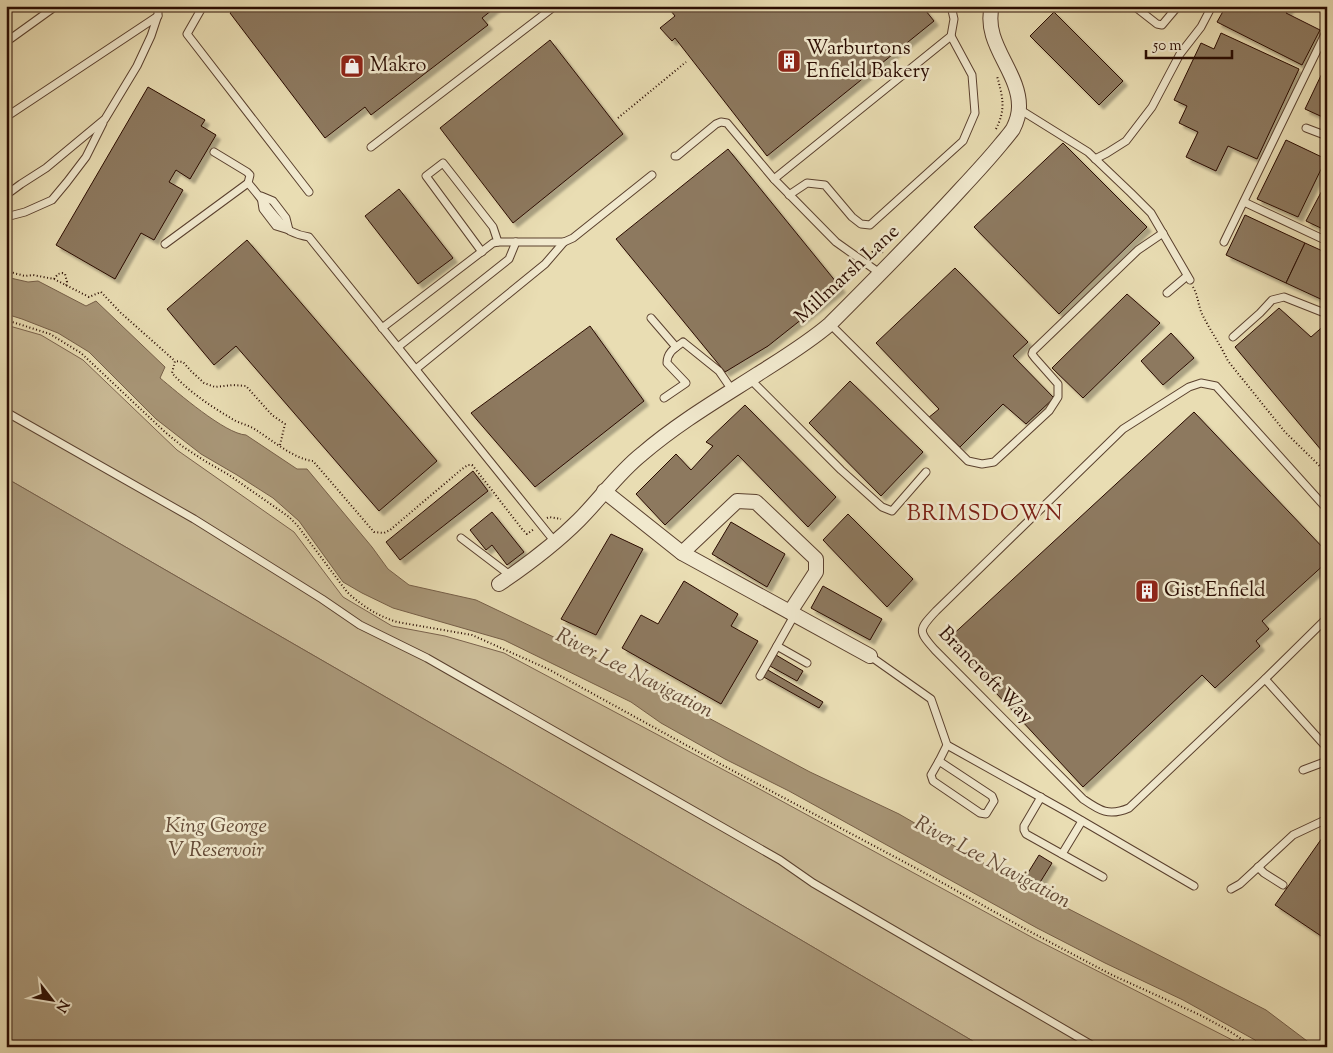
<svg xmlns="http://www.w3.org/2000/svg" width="1333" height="1053" viewBox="0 0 1333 1053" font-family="'Sorts Mill Goudy',serif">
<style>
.green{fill:#c9b995;stroke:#7a624c}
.water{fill:#a89677;stroke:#765f48}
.building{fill:#8d795e;stroke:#2a0c02;filter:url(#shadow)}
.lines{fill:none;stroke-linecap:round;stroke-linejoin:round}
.lane-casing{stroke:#5a402e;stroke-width:9}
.street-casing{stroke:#5a402e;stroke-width:16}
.path{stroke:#2a0c02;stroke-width:2;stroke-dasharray:1 2.5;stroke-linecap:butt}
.lane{stroke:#f1e9ce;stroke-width:7}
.street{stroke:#f1e9ce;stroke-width:14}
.labels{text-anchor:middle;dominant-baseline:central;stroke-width:5;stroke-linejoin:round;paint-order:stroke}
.poi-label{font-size:20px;fill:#2a0c02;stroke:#f1e9ce;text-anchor:start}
.street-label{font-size:20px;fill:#2a0c02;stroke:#f1e9ce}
.water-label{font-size:21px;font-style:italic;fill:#634a37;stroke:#f1e9ce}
.quarter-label{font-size:22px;letter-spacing:1px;fill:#7a1f14;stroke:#f1e9ce}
</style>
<defs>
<filter id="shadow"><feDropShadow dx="4.5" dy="4.5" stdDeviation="1" flood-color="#0004"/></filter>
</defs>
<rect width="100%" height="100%" fill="#e9ddb3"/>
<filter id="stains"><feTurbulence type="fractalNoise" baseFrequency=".004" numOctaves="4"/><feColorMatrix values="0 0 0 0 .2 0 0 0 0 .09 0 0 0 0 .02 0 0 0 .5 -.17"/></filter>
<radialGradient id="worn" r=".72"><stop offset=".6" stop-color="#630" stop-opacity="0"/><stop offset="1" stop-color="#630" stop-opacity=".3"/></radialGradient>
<!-- green -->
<polygon class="green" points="6,325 41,335 83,360 177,450 294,532 343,597 392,626 445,636 504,653 754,786 1035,939 1246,1047 983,1047 500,763 6,478"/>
<!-- water -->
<g class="water">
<path d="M6,277l22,5 10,-1 48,25 10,-5 69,66 -5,11c17,14 65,56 86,57l51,34h10l65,78 16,22 21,16 67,15 105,50 229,122 89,42 121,70 246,126 49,37h-53l-7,-7 -72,-40 -78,-37 -68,-35 -248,-137 -64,-32 -64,-36 -30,-21 -127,-62 -111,-32 -31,-15 -19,-11 -44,-61 -26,-23 -36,-23 -36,-21 -45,-35 -67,-67 -31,-19 -36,-14 -16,-5z"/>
<polygon points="6,478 500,763 983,1047 6,1047"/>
</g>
<!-- building -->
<g class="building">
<polygon points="238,6 497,6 482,18 488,25 371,115 365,107 325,138 230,13"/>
<polygon points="667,6 922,6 934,21 767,156 675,38 672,41 660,28 675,16"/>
<polygon points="1161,6 1174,6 1168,13"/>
<polygon points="1226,6 1253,6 1257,8 1257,6 1290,6 1286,13 1320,30 1302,65 1217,22"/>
<polygon points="1054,12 1123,81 1099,105 1030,36"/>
<polygon points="1221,33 1299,69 1257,159 1228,146 1216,171 1186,157 1198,132 1179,123 1187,106 1174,100 1201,43 1214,49"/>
<polygon points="550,40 623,134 513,223 440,128"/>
<polygon points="1326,65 1327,65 1327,119 1305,109"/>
<polygon points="148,87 205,120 201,126 216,135 190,179 176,170 169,182 183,190 154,240 141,233 115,279 56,245"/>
<polygon points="1286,140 1326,159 1298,217 1257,199"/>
<polygon points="1063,143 1147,227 1059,314 974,227"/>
<polygon points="728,149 841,288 768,346 725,372 616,239"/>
<polygon points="1327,181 1327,231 1306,221"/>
<polygon points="399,189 453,258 418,284 365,216"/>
<polygon points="1245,215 1305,243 1286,283 1226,255"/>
<polygon points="247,240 437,461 379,511 236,346 214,365 167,309"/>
<polygon points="1305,243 1327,253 1327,302 1286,283"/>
<polygon points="955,268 1028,342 1013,356 1054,398 1026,424 1003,404 960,447 928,418 939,409 876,343"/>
<polygon points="1127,294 1160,323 1083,398 1052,368"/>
<polygon points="1279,308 1311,337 1327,323 1327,457 1235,347"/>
<polygon points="590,326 644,401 535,487 471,413"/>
<polygon points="1171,333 1194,358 1163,385 1141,361"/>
<polygon points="850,381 923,452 881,496 809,423"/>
<polygon points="745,405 836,497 808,527 738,455 665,525 636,494 676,454 691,470 713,446 706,442"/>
<polygon points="1194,412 1327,552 1327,562 1262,621 1269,629 1256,641 1260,646 1215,688 1202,675 1083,787 947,640"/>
<polygon points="473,471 488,491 400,560 386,542"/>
<polygon points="492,512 524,552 507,565 492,545 486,550 470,530"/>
<polygon points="848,514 913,579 887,607 823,540"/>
<polygon points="731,522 785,554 767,587 712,554"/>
<polygon points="611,534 643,549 596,635 561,619"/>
<polygon points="684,581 738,614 731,626 758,641 721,704 622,648 641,615 658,624"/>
<polygon points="823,586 882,619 870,640 811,608"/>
<polygon points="776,655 803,671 797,681 770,666"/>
<polygon points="766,669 823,702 819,708 762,676"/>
<polygon points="1327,831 1327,940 1275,905"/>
<polygon points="1039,855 1052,863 1039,884 1026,876"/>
</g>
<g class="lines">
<!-- lane casing -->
<g class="lane-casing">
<g id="lane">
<polyline points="203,6 187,34 309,192"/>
<polyline points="1134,6 1157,24 1162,25 1178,6"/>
<polyline points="6,42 56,6"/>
<polyline points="1019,109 1088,152 1131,193 1151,213 1190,280"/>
<polyline points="6,117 158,16"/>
<polyline points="1306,128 1327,136"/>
<polyline points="371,147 555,6"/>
<polyline points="675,156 677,156 716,124 721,122 727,123 774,179 836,242 881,274"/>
<polyline points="1095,159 1107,153 1126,141 1152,107 1180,54 1201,27 1212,6"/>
<polyline points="774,179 951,36 954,19 951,6"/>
<path d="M248,183c13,14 28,38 42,48 6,3 12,5 19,6l246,305"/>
<polyline points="6,195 21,184 46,168 105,119 137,66 151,36 158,15 158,6"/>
<polyline points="789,195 807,183 825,185 852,217 861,224 870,225 963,141 975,113 972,75 951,36"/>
<polygon points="261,196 273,201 286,218 289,230 276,226 263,209"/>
<polyline points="1244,202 1327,241"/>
<polyline points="6,217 25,212 52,200 67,182 86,157 103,123"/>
<polyline points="1224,242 1327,30"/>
<polyline points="165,244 248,183 250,175 247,172 214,152"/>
<polyline points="482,252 426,176 443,163 493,227 498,242"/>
<polyline points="1167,293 1187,276"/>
<polyline points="651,318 676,347"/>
<polyline points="830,324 968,461 982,464 994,462 1049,411 1058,397 1058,384 1035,358 1032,354 1033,351 1138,250 1163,233"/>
<polyline points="382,328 493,243 498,242 564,242 573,238 652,175"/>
<polyline points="1233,337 1260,313 1272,300 1284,297 1327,314"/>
<polyline points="398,347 509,259 516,242"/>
<polyline points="416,369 545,264 564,242"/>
<polyline points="750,379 841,470 882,507 892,511 926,472"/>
<path d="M664,398l22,-15 -19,-20c0,-11 8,-15 16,-21l36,29 13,19"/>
<polyline points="6,412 194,519 322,599 360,625 427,658 780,860 813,883 1095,1047"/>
<path d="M1327,509l-111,-123 -15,-3 -12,4 -66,42 -187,182c-18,19 -18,20 -1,39l148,149c16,11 25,18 46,9l136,-129 62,-61"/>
<polyline points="461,538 511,576"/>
<polyline points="777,646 807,663"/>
<polyline points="870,656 931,699 947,745 1067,812 1194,886"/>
<polyline points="760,676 795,614"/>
<polyline points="1265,679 1327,748"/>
<polygon points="939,761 992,796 994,801 986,814 980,813 933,781 931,775"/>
<polyline points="939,761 947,745"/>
<polyline points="1303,770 1327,761"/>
<polyline points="1041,797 1024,826 1024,830 1026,834 1103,877"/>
<polyline points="1062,854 1082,821"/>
<polyline points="1258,867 1264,873 1283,885"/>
<polyline points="1231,889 1240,884 1293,835 1327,819"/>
</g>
</g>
<!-- street casing -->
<g class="street-casing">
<g id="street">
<polyline points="604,491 682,553 870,656"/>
<polyline points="682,553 737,501 756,502 816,559 816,572 790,612"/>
<path d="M499,584c28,-19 56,-40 80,-64 22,-22 39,-47 63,-66 36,-31 77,-55 116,-80 25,-16 50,-31 72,-50 44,-44 88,-88 130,-134 14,-15 28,-30 41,-46 4,-5 8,-9 12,-15 3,-6 6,-14 6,-22 1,-35 -37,-64 -27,-101"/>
</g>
</g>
<!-- path -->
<g class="path">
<polyline points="618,118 686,62"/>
<path d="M996,129c10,-20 7,-31 1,-53"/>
<polyline points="870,255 872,252 880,253 883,252"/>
<polyline points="6,271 25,276 33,275 54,279 89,297 101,292 121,313 175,361"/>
<polyline points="54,279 58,274 62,273 65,274 67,282 66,286"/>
<path d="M1193,287c5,8 5,18 9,27 8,16 18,30 26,47l57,71 42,41"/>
<path d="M6,320l44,14 31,19 84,79 17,14 23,15 24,14 60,42 8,8 50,67c15,14 31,24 50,30l75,13 76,34 176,97 199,106 104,58 85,45 88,40 26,14 28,18"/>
<path d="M280,445l5,-21 -13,-9 -26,-29 -13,-1 -18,2 -11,-4 -13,-12 -8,-9 -8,-1 -3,12c17,19 40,34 62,47 7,4 15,5 22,10 16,10 38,29 57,31l61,71 10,1 6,-3 72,-61 6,-4h4l5,6 45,58 5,5 7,-5"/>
<polyline points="547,518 549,517 561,519"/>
</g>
<!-- lane -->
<use href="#lane" class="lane"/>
<!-- street -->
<use href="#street" class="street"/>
</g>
<!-- icons -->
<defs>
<g id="building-square" transform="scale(1.25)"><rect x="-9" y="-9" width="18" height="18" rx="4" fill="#8f2418" stroke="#f1e9ce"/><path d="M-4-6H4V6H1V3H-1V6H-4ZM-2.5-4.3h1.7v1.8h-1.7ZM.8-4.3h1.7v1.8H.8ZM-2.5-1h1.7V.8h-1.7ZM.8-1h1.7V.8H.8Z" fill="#fff"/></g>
<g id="shop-square" transform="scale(1.25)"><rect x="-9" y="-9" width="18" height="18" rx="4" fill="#8f2418" stroke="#f1e9ce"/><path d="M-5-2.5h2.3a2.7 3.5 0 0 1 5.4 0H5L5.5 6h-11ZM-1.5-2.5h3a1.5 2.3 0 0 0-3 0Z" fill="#fff"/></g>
</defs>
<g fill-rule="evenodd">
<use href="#building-square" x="789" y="61"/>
<use href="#shop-square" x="352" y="66"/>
<use href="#building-square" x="1147" y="591"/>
</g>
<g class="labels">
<!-- poi labels -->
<g class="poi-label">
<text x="806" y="49">Warburtons<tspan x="806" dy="23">Enfield Bakery</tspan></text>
<text x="370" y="66">Makro</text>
<text x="1164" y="591">Gist Enfield</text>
</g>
<!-- street labels -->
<g class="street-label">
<text transform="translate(848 275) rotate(-43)">Millmarsh Lane</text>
<text transform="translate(985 676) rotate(46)">Brancroft Way</text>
</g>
<!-- water labels -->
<g class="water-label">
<text transform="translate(634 674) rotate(27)">River Lee Navigation</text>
<text x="216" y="827">King George<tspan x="216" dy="24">V Reservoir</tspan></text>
<text transform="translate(992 863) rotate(28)">River Lee Navigation</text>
</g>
<!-- quarter labels -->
<g class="quarter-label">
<text x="985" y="515">BRIMSDOWN</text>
</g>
</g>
<!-- margin -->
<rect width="1333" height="1053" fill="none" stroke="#e9ddb3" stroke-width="25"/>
<rect x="8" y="8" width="1318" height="1038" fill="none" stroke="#2a0c02" stroke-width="2.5"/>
<rect x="12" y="12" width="1308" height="1028" fill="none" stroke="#2a0c02"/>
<!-- north arrow -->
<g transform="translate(52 1000) rotate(121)" stroke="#f1e9ce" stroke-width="4" paint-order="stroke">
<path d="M0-4L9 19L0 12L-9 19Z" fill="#2a0c02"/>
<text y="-8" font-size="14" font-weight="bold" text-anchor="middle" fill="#2a0c02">N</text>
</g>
<!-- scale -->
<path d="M1146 50v8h86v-8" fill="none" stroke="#2a0c02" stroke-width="2.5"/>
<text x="1153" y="50" font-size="15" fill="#2a0c02" stroke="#f1e9ce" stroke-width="4" paint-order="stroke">50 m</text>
<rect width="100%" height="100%" filter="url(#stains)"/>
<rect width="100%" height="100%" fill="url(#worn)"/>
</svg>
